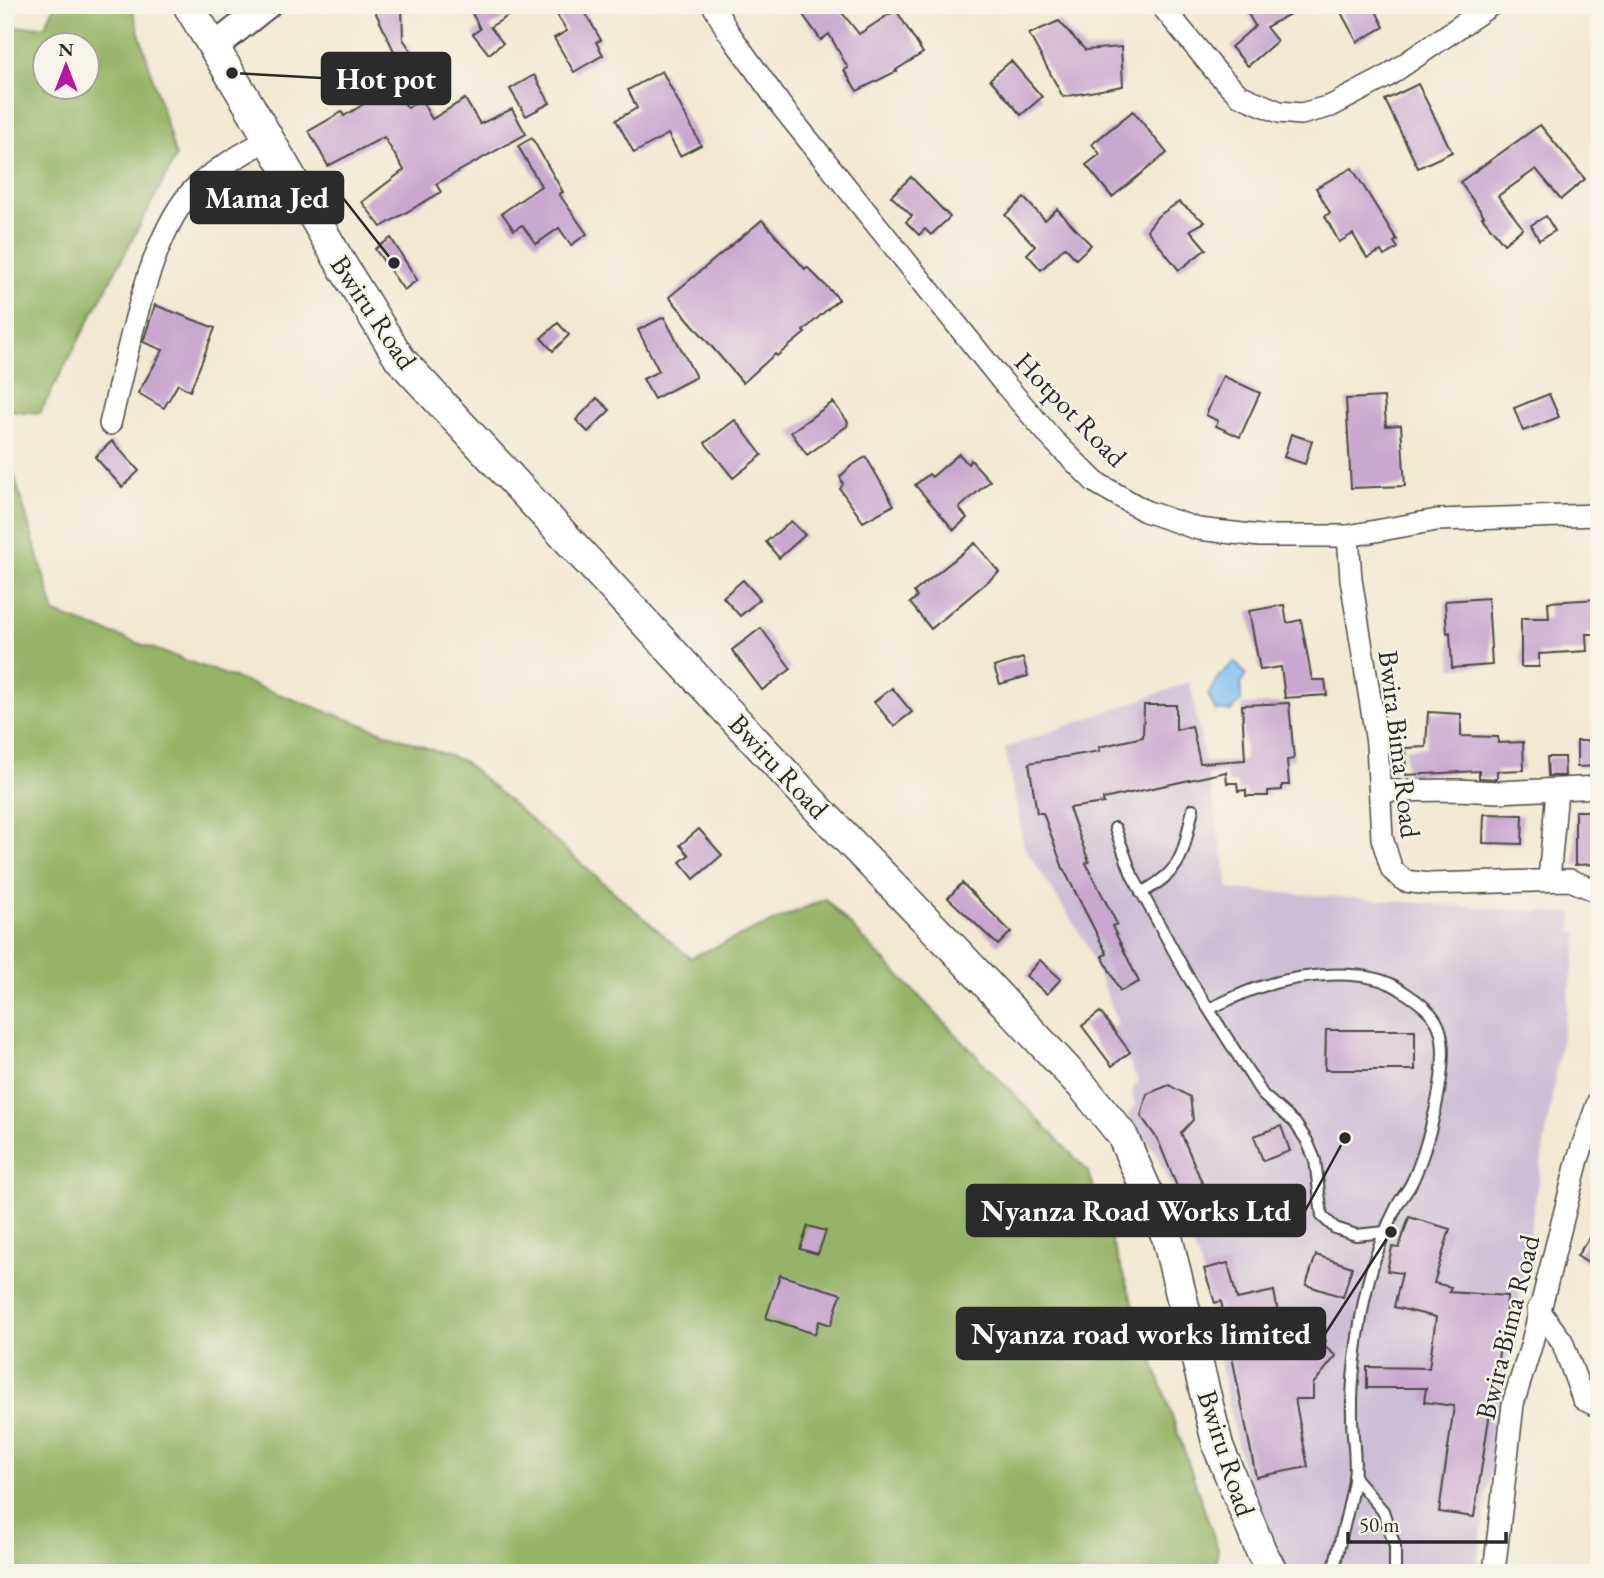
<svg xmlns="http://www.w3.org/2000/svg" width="1604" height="1578" viewBox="0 0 1604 1578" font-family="'EB Garamond',serif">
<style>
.industrial{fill:#ccbed4}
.forest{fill:#96b467;stroke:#607049;stroke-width:2;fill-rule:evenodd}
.water{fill:#7cbdf1;stroke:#54748e;stroke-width:2}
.building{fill:#c8a8ce}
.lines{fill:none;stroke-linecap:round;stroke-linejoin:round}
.service-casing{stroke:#494844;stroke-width:14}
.minor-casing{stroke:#494844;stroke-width:24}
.tertiary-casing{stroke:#494844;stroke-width:30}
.secondary-casing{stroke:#494844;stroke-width:33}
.service{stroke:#fff;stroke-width:10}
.minor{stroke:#fff;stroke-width:21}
.tertiary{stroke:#fff;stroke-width:26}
.secondary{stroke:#fff;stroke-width:30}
.labels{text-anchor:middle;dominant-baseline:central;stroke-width:5;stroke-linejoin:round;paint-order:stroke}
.street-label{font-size:28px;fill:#2b2b2b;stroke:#f7f3e8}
.leader{fill:none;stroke:#2b2b2b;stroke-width:2.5}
.callout-dot{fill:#2b2b2b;stroke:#f7f3e8;stroke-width:2.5}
.callout{fill:#2b2b2b;stroke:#2b2b2b;stroke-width:2.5}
.callout-label{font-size:30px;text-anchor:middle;font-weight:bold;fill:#fff}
</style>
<rect width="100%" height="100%" fill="#f7f3e8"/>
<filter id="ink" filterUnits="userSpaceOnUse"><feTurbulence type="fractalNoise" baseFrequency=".0143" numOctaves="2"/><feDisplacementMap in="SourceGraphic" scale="14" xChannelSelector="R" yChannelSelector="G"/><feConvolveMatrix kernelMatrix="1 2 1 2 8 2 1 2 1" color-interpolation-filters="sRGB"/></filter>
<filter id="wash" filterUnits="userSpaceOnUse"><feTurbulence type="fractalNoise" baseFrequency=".00686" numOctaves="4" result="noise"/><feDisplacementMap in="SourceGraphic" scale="28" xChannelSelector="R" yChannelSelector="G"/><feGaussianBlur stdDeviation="1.57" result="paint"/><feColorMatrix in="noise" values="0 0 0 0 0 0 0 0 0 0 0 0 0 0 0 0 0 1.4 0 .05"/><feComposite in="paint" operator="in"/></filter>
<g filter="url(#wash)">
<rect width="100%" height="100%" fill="#f2e9d3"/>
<!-- industrial -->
<polygon class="industrial" points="1190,682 1229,889 1574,914 1571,932 1579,933 1486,1500 1477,1573 1287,1573 1253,1491 1246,1480 1237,1444 1201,1267 1171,1186 1156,1153 1127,1118 1135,1106 1132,1091 1138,1081 1113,1028 1118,1024 1086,943 1024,846 1005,748"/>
<!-- forest -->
<g class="forest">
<path d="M55,5h76l45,152 -136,256 -35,-3v-382l40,-2zM46,46h42v42h-42z"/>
<polygon points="5,461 11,465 55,613 463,761 690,958 825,899 1087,1170 1218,1549 1215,1573 5,1573"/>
</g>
<!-- water -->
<polygon class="water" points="1235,662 1246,675 1241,683 1241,701 1232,711 1216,711 1208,695 1220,675"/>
<g id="blocks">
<!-- building -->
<g class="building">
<polygon points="372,5 402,5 403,39 416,58 402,68"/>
<polygon points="468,5 526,5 490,27 503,43 489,54 473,34 480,29"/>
<polygon points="551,5 581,5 601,40 596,42 603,55 574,72 554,38 567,31"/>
<polygon points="796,5 836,5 859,34 896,10 923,53 896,70 897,71 857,91 844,70 848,68 829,34 821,40"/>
<polygon points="1243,5 1306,5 1266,27 1277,41 1248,66 1231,47 1255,26"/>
<polygon points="1337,5 1373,5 1384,27 1357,42"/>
<polygon points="1059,21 1085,50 1121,47 1123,86 1063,97 1029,34"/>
<polygon points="1011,61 1042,97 1021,115 990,79"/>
<polygon points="662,71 701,145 680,156 668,134 634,153 616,120 637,108 628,90"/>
<polygon points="534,75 550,103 526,116 510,89"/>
<polygon points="1418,84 1452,152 1418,168 1385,100"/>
<polygon points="392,87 408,108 421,100 432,119 465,99 480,124 512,109 526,134 436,184 441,192 381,227 362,202 404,170 384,137 328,166 309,131 342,112 344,116"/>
<polygon points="1133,111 1167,153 1112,197 1086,165 1100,154 1092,144"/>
<polygon points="1540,125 1585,179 1561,199 1536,169 1498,196 1523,228 1504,244 1482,217 1484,216 1460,182"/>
<polygon points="532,138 563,192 559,194 587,234 571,245 559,228 536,244 522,225 514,230 502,213 541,186 518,146"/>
<polygon points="1352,168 1397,240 1394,242 1398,248 1384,256 1381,251 1367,258 1353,234 1339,242 1325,216 1330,213 1316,188"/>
<polygon points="911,177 950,217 931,235 925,229 919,235 906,222 912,216 891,196"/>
<polygon points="1024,198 1045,220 1057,209 1091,245 1076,259 1065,247 1041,270 1027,254 1035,246 1005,215"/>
<polygon points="1179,202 1205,222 1190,230 1206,249 1179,270 1147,230 1158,216"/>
<polygon points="1546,216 1555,231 1539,240 1531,225"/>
<polygon points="762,220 805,269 807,267 839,299 803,331 805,333 777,356 775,354 743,383 669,297"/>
<polygon points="391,238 417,280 404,290 375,249"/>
<polygon points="155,305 215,328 190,391 178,384 164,408 138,393 163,350 143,342"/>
<polygon points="664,317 696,377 654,399 643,379 659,371 638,330"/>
<polygon points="558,323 569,335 553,351 541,338"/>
<polygon points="1223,376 1260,393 1240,437 1216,426 1218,421 1206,415"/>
<polygon points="1549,394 1559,417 1523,431 1514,408"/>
<polygon points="1384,397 1386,426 1401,425 1405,486 1351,488 1346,399"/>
<polygon points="597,398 610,410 588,432 576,420"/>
<polygon points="833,402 848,422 847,426 807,455 791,432"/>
<polygon points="735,420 762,455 733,478 705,443"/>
<polygon points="1291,434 1312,441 1305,464 1284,457"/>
<polygon points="112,441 139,471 122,487 95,457"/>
<polygon points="959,454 968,464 971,460 990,481 959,508 967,518 954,530 915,485 929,474 932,477"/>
<polygon points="866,457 894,505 863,522 840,489 843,484 840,477 851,466"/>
<polygon points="791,521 805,535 779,558 766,542"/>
<polygon points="975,543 999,572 931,629 910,603 917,597 914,592"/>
<polygon points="743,580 760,599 740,616 723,597"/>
<polygon points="1488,598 1492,665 1452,668 1450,632 1447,633 1445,601"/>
<polygon points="1599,599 1599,634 1586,634 1587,651 1539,654 1539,667 1521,667 1521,618 1549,618 1548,602"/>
<polygon points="1284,605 1287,623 1301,620 1312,680 1325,680 1327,695 1285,698 1281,667 1260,670 1249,611"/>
<polygon points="761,628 791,669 762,690 732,650"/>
<polygon points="1023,658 1028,676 1000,684 994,667"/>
<polygon points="892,688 912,712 894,726 874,702"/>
<polygon points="1289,703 1294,759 1287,760 1289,785 1282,785 1282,790 1268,791 1268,796 1246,796 1246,790 1238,791 1237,783 1227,783 1226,772 1103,799 1104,803 1069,808 1089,862 1086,863 1117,924 1112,926 1139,982 1120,991 1102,956 1107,954 1063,868 1043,813 1037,813 1029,763 1100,751 1099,747 1143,737 1144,705 1176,705 1176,730 1192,726 1200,763 1245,760 1242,705"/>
<polygon points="1428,712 1461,714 1461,736 1498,737 1498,743 1523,742 1524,770 1497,771 1497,779 1479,778 1479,771 1406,775 1405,748 1426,747"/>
<polygon points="1577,741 1599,741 1599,766 1577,767"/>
<polygon points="1547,757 1564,757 1565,776 1548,776"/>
<polygon points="1575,811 1599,811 1599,864 1575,865"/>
<polygon points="1484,814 1523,815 1522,844 1483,843"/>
<polygon points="699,829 722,855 694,879 680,862 689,855 680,845"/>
<polygon points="962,883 1011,932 998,945 948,898"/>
<polygon points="1040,960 1061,979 1047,994 1026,976"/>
<polygon points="1100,1012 1130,1052 1112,1066 1082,1026"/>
<polygon points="1326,1030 1415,1030 1415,1070 1325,1070"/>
<polygon points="1169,1085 1190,1097 1193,1120 1181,1133 1203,1185 1180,1194 1158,1140 1141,1116 1147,1094"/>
<polygon points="1281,1126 1290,1151 1263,1161 1254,1136"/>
<polygon points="1409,1217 1450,1229 1434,1283 1451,1287 1449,1292 1507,1296 1505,1326 1503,1326 1474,1517 1439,1512 1454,1406 1424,1402 1426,1388 1367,1388 1367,1367 1429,1368 1436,1317 1394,1307 1402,1273 1387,1271 1392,1247 1399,1248"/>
<polygon points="1599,1223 1599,1270 1577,1256"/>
<polygon points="808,1226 826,1231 818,1254 800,1249"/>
<polygon points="1316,1255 1352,1267 1343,1297 1306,1285"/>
<polygon points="1228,1263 1237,1299 1274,1291 1282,1334 1325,1333 1325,1347 1336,1356 1313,1384 1313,1399 1295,1399 1308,1467 1256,1477 1221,1301 1215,1303 1204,1269"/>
<polygon points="780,1275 841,1294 831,1325 819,1321 815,1334 766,1318"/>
</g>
</g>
</g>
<g filter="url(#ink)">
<use href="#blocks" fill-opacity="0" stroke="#494844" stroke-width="2"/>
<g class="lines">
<!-- service casing -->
<g class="service-casing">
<g id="service">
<polyline points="1115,828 1132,875 1187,975 1263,1095 1295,1123 1307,1141 1315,1160 1322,1216 1335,1228 1356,1235 1385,1232"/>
<path d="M1141,893c44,-24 41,-39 52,-84"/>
<path d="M1209,1009c16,-7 32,-16 48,-21 39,-13 108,-23 144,2 15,10 34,22 39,40 11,34 -13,123 -29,154 -4,8 -10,14 -14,22 -15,29 -27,64 -33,95 -7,37 -13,78 -12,116 0,20 5,42 2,63 -5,31 -15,62 -21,93"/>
<polyline points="1354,1477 1383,1511 1395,1546 1395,1573"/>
</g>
</g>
<!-- minor casing -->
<g class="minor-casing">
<g id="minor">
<polyline points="713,5 727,30 782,107 1002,381 1054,441 1095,482 1145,511 1198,529 1260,536 1348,536 1437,520 1599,515"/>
<polyline points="1161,5 1218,74 1239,95 1279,112 1301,114 1331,106 1386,77 1491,5"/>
<path d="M110,424c16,-63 39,-195 87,-238 21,-19 47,-33 71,-47"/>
<polyline points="1348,536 1351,579 1377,743 1382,838 1392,870 1405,881 1429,884 1570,880 1599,892"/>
<polyline points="1381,791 1456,790 1499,792 1599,787"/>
<polyline points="1549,879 1557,791"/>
<polyline points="1538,1309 1562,1341 1583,1399 1599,1407"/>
<polyline points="1494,1573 1513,1404 1531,1346 1578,1159 1599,1099"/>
</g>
</g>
<!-- tertiary casing -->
<g class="tertiary-casing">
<polyline id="tertiary" points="213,48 267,5"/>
</g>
<!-- secondary casing -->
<g class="secondary-casing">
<polyline id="secondary" points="188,5 246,100 343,267 400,359 823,814 955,950 1084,1088 1122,1135 1167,1237 1218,1446 1261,1551 1273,1573"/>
</g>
<!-- service -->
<use href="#service" class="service"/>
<!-- minor -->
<use href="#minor" class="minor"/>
<!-- tertiary -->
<use href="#tertiary" class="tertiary"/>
<!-- secondary -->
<use href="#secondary" class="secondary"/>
</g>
</g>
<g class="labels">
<!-- street labels -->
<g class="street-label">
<text transform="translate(374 312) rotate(56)">Bwiru Road</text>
<text transform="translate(1071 409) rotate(46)">Hotpot Road</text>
<text transform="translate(1400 744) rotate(83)">Bwira Bima Road</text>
<text transform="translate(779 766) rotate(47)">Bwiru Road</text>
<text transform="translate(1507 1327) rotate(-76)">Bwira Bima Road</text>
<text transform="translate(1227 1453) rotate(72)">Bwiru Road</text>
</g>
</g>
<!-- callouts -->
<path class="leader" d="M232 73L322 78M394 263L343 198M1345 1138L1305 1211M1391 1232L1325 1334"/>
<g class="callout-dot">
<circle cx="232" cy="73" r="7"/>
<circle cx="394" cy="263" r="7"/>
<circle cx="1345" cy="1138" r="7"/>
<circle cx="1391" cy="1232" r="7"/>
</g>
<g class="callout">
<rect x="322" y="53" width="128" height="51" rx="7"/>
<rect x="191" y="172" width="152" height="51" rx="7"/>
<rect x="967" y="1185" width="338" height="51" rx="7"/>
<rect x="957" y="1308" width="368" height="51" rx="7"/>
</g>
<g class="callout-label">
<text x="386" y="89">Hot pot</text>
<text x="267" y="208">Mama Jed</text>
<text x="1136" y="1221">Nyanza Road Works Ltd</text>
<text x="1141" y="1344">Nyanza road works limited</text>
</g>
<!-- margin -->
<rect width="1604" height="1578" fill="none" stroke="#f7f3e8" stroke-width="28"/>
<!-- north arrow -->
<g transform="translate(66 66)"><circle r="33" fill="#f7f3e8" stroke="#a5a39c" stroke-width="2"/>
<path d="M0-5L12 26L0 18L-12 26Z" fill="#b5179e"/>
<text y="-10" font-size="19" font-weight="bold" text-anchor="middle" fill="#2b2b2b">N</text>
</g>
<!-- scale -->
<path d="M1348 1532v10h158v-10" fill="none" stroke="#2b2b2b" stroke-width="3.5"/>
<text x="1359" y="1532" font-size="21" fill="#2b2b2b" stroke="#f7f3e8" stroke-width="5" paint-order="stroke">50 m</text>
</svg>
